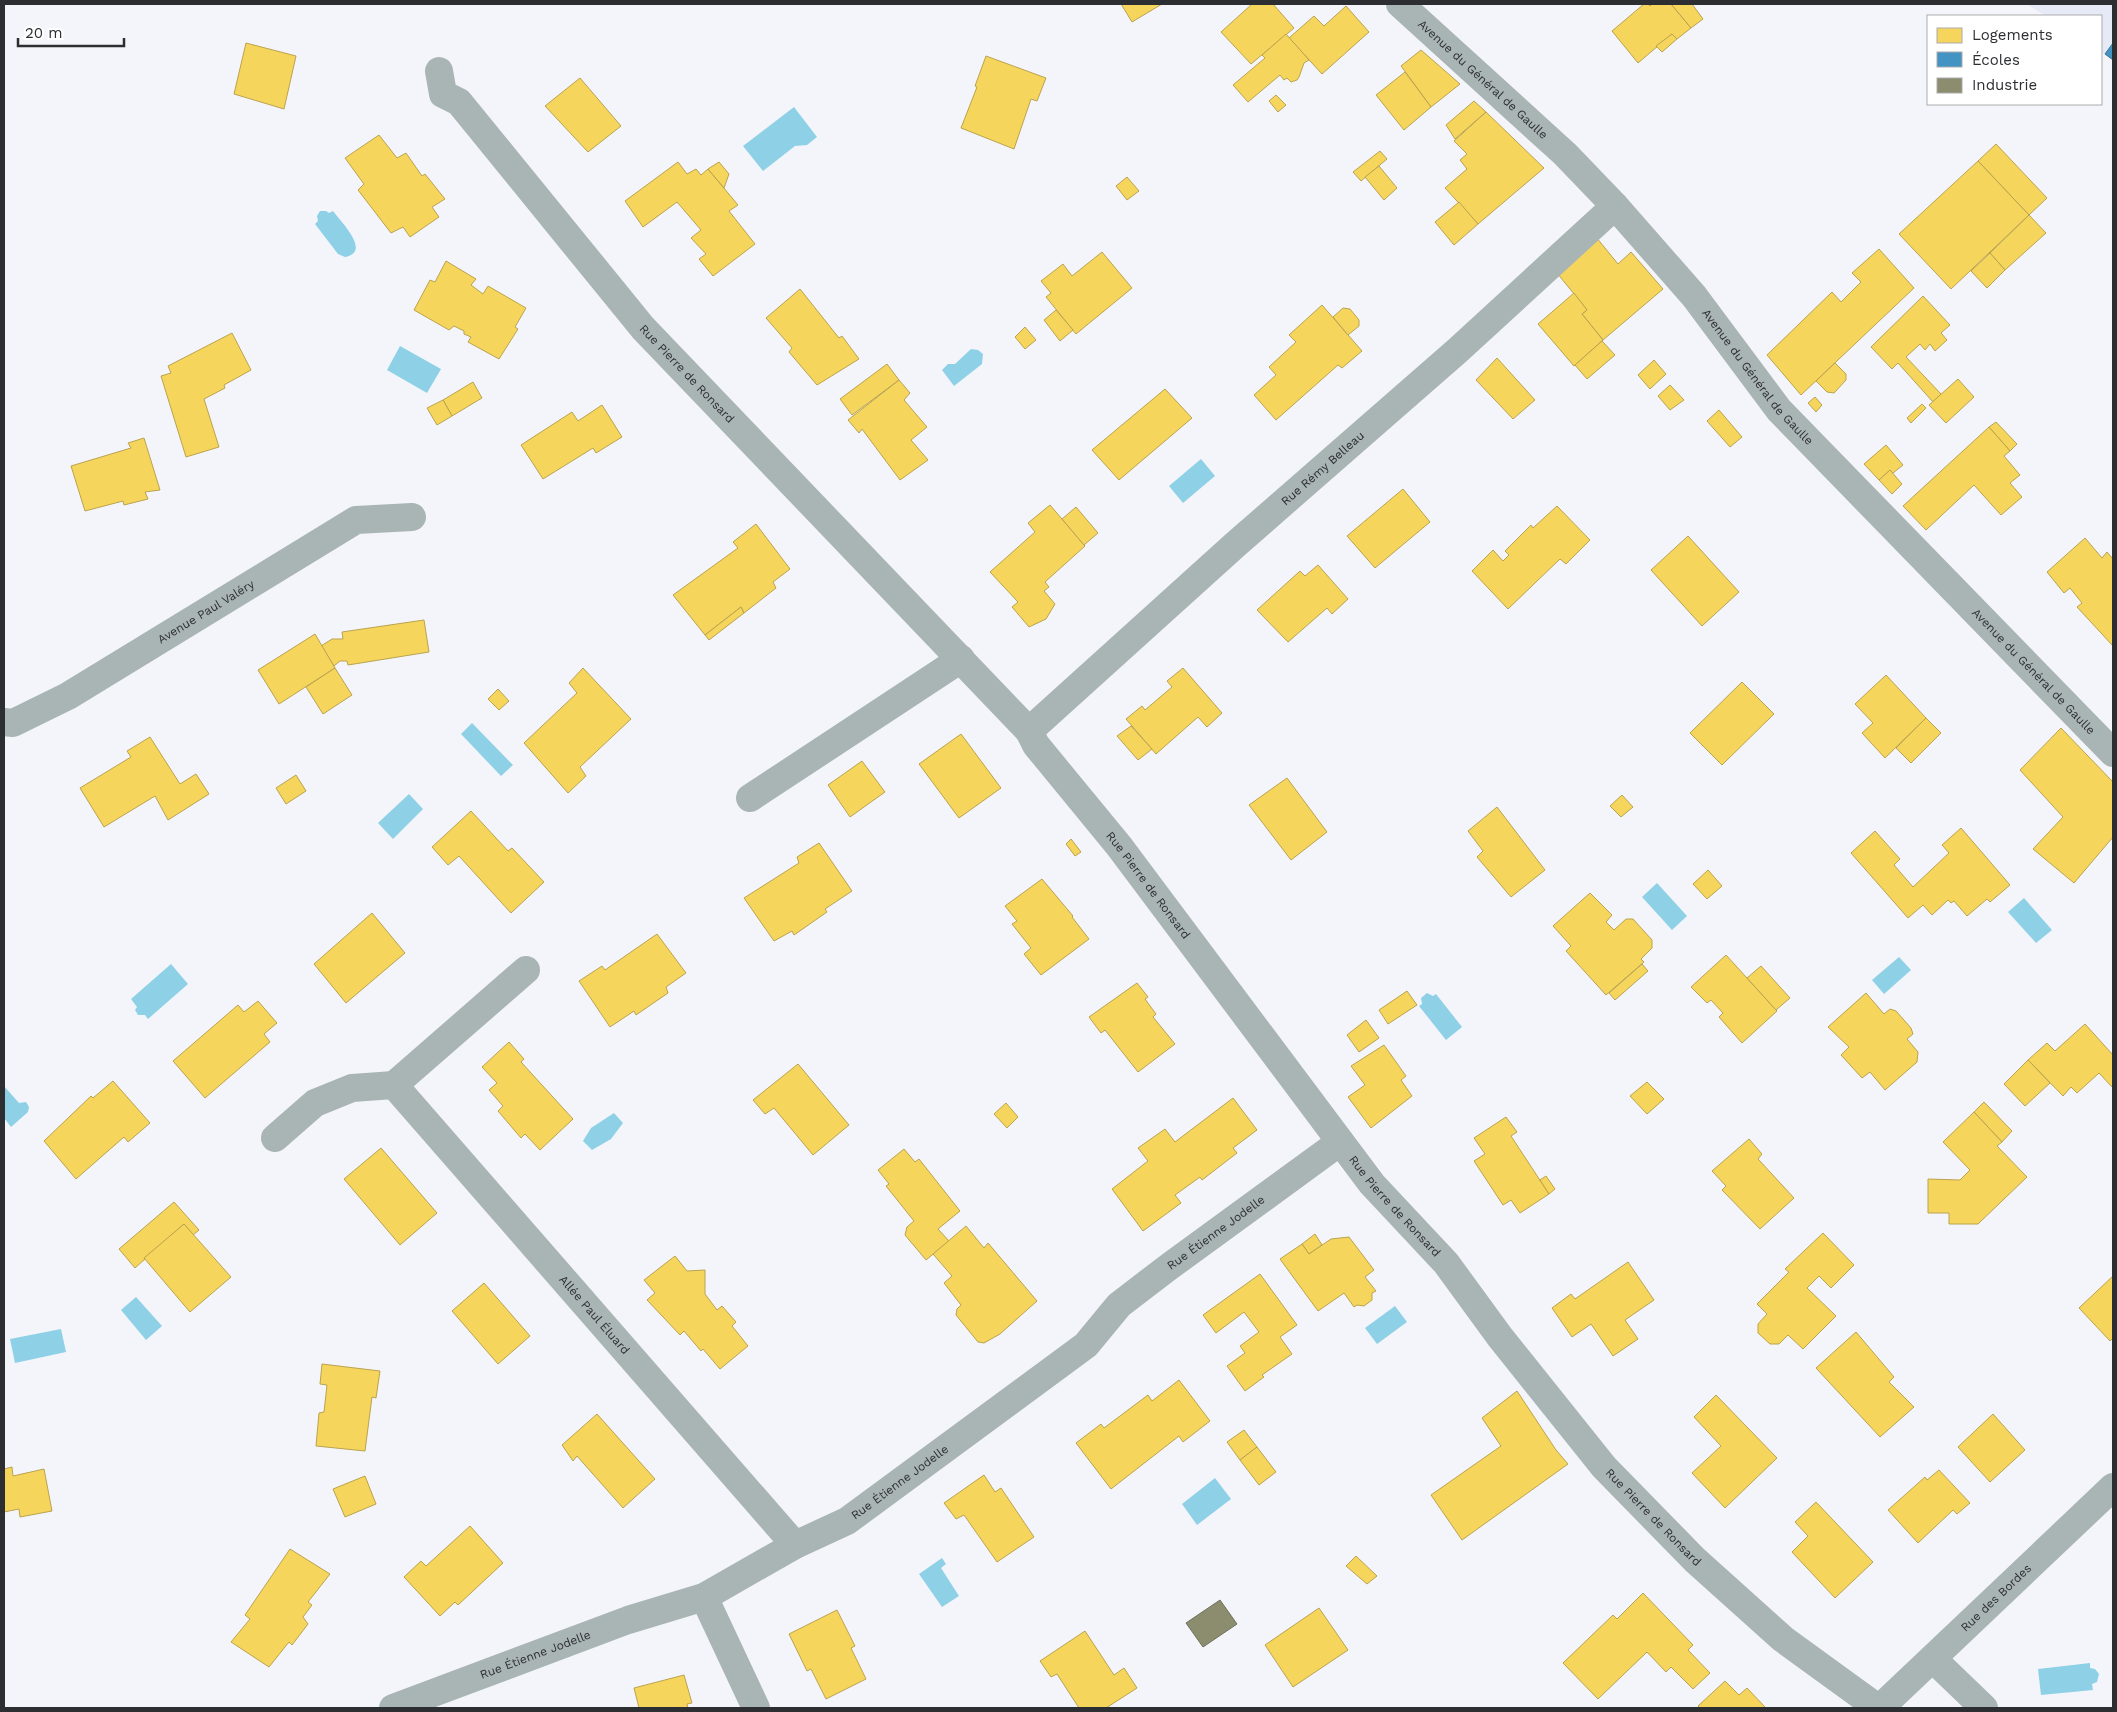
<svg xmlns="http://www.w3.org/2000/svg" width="2117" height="1712" viewBox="0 0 2117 1712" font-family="'Work Sans',sans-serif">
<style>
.built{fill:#e6e9f6}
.water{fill:#8ed1e6}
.homes{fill:#f6d55c;stroke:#baa34f}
.schools{fill:#4393c3;stroke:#3c7598}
.industry{fill:#8c8c6e;stroke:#70705c}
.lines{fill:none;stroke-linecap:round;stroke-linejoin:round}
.minor{stroke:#a9b5b4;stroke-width:28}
.labels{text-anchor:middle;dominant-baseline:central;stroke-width:5;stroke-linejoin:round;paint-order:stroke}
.street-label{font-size:12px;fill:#2d2e32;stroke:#fff}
</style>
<rect width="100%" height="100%" fill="#f4f5fa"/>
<!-- built -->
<polygon class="built" points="2027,4 2113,4 2113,60 2101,52 2101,16 2046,16"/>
<!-- water -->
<g class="water">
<polygon points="794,107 817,137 807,145 795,146 763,171 743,146"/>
<path d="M320,211h6l3,2 4,-2c8,11 39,41 12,46l-7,-3 -23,-30 3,-3 -1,-5z"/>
<polygon points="400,346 441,369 427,393 387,370"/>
<polygon points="971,349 978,350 983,354 982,364 954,386 942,370 948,364 955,364"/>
<polygon points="1201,459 1215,476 1183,503 1169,486"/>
<polygon points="472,723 513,765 501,776 461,734"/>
<polygon points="409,794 423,809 393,839 378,823"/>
<polygon points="1657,883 1687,916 1672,930 1642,897"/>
<polygon points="2024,898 2052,930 2036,943 2008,912"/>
<polygon points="1899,957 1911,970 1884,994 1872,980"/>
<polygon points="171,964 188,984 148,1019 145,1015 138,1015 135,1010 137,1007 131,999"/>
<polygon points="1427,993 1433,996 1436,994 1462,1027 1446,1040 1419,1006 1422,1004 1421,998"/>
<polygon points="4,1086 19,1103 26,1102 29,1107 28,1112 11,1127 4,1118"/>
<polygon points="614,1113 623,1123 611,1139 592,1150 583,1141 591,1128"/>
<polygon points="136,1297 162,1326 146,1340 121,1310"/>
<polygon points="1395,1306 1407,1322 1377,1344 1365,1328"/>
<polygon points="61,1329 66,1352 15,1363 10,1339"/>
<polygon points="1215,1478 1231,1499 1197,1525 1182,1504"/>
<polygon points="942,1558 946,1564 941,1568 959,1596 942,1607 919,1574"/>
<polygon points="2090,1663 2090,1668 2095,1669 2099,1674 2097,1682 2092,1684 2093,1690 2041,1695 2038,1669"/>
</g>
<!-- homes -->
<g class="homes">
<polygon points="1121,4 1162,4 1132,22"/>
<polygon points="1252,4 1273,4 1294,28 1251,64 1221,32"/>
<polygon points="1644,4 1648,4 1650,6 1652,4 1671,4 1691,28 1677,39 1672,34 1638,63 1612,31"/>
<polygon points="1671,4 1692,4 1703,19 1691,28"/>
<polygon points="1346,6 1369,32 1322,74 1289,38 1314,16 1324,26"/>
<polygon points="1286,34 1309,60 1304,63 1299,77 1297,80 1291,82 1287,78 1284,80 1280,75 1248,102 1233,85 1265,58 1262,55"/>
<polygon points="1672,34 1677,39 1662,52 1656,46"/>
<polygon points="246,43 296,56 284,109 234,94"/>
<polygon points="1421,50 1460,84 1431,107 1401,66"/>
<polygon points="986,56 1046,78 1037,101 1031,99 1014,149 961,128 977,87 975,86"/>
<polygon points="1405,72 1431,107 1404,130 1376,95"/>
<polygon points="580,78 621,126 588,152 545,106"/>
<polygon points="1276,95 1286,105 1278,112 1269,101"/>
<polygon points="1474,101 1486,112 1455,139 1446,125"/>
<polygon points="1486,112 1544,168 1478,224 1445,188 1467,169 1460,160 1467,154 1454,141"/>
<polygon points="379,135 397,158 406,153 422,176 425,174 445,199 432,207 439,217 410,237 403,227 391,233 358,190 364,184 345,158"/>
<polygon points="1996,144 2047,198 2029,215 1978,161"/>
<polygon points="1380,151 1387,159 1361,181 1353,172"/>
<polygon points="1978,161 2029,215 1951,289 1899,234"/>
<polygon points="678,162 687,174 696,169 701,175 708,169 738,205 729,211 755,244 713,276 699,259 706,254 691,238 701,230 677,202 643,227 625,201"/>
<polygon points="719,162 729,174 724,188 708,169"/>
<polygon points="1379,166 1397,188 1384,200 1365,177"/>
<polygon points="1127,177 1139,191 1127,200 1116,186"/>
<polygon points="1459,202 1478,224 1454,245 1435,222"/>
<polygon points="2029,215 2046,233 2005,270 1990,253"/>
<polygon points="1596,237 1618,264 1631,252 1663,289 1603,340 1582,314 1587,310 1557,273"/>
<polygon points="1879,249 1914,288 1801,395 1767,355 1832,292 1841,302 1861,282 1852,273"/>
<polygon points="1102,252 1132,288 1076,334 1046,297 1051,293 1041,281 1063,264 1072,276"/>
<polygon points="1990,253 2005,270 1987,288 1971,271"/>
<polygon points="446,261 476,279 471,285 483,294 488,286 526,308 515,327 518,329 499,359 468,342 471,337 464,334 464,331 454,326 449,330 414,310 430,280 435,282"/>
<polygon points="800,289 839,338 842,336 859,359 817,385 789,352 792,348 766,318"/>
<polygon points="1574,293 1587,310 1582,314 1603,340 1574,366 1538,324"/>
<polygon points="1923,296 1950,325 1941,333 1947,340 1935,351 1930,344 1925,350 1920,344 1906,357 1941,394 1933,402 1898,363 1892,369 1871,347"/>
<polygon points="1322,305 1362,351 1342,368 1338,365 1276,420 1254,395 1276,375 1269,367 1296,342 1289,335"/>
<polygon points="1343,308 1350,309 1359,320 1359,326 1348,335 1333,317"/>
<polygon points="1056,310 1073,330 1060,341 1044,320"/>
<polygon points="1025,327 1036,340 1025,349 1015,337"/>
<polygon points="232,333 251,370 224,385 225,388 204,399 219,447 186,457 161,376 171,373 168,366"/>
<polygon points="1602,341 1615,355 1587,379 1575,365"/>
<polygon points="1497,358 1535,400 1513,419 1476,380"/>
<polygon points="1654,360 1666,374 1650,389 1638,375"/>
<polygon points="1835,363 1846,374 1846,380 1834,393 1827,392 1816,381"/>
<polygon points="887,364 899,380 852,415 840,399"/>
<polygon points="1958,379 1974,397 1946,423 1929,405"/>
<polygon points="899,380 910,393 904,400 927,427 911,440 928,460 900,480 862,429 859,433 848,420"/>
<polygon points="473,382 482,398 452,416 443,400"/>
<polygon points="1670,385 1684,400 1670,410 1658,396"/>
<polygon points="1165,389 1192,418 1119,480 1092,450"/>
<polygon points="1815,397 1822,405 1816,412 1808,403"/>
<polygon points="443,400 452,416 437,425 427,408"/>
<polygon points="1922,404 1926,408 1911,423 1907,418"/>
<polygon points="602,405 622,437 596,453 593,448 543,479 521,445 572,412 578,421"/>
<polygon points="1719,410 1742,437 1730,447 1707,421"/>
<polygon points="1996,422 2017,444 2010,451 1989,427"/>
<polygon points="1989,427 2010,451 2004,456 2020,475 2010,483 2022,497 2001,515 1974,485 1926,530 1903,506"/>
<polygon points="144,438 160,490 145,492 148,499 124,505 123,501 85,511 71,466 131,448 128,443"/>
<polygon points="1886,445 1903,465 1893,473 1890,470 1879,480 1864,464"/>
<polygon points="1890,470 1902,484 1892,494 1879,480"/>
<polygon points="1403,489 1430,522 1375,568 1347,536"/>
<polygon points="1050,505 1085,546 1045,582 1049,587 1044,591 1055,604 1046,619 1029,627 1012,607 1018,602 990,572 1035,532 1028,523"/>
<polygon points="1557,506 1590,540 1566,564 1560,559 1508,609 1472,571 1493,550 1503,561 1509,555 1505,551 1531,525 1533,528"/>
<polygon points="1076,507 1098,533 1084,545 1062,519"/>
<polygon points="756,524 790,569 773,582 776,588 744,613 741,607 705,635 673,595 738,548 733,542"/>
<polygon points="1688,536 1739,592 1702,626 1651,570"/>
<polygon points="2085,538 2102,558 2107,552 2113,559 2113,646 2077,607 2082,603 2070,588 2064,593 2047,572"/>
<polygon points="1318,565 1348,599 1332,614 1327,608 1288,642 1257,610 1300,571 1305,576"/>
<polygon points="741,607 744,613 709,640 705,635"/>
<polygon points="424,620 429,652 348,665 347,661 340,661 334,666 321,646 332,639 343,639 342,632"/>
<polygon points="315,634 335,668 279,704 258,670"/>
<polygon points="335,668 352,695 323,714 306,687"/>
<polygon points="583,668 631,719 580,767 586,776 568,793 524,743 577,693 569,683"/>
<polygon points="1183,668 1222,713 1207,727 1198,717 1156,754 1126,719 1142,706 1145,710 1172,687 1167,681"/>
<polygon points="1886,675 1926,718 1885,758 1862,733 1873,723 1855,704"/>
<polygon points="1742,682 1774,714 1722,765 1690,733"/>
<polygon points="498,689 509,701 499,710 488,699"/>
<polygon points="1926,718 1941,733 1911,763 1896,748"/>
<polygon points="1131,726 1152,749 1138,760 1117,736"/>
<polygon points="2061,728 2113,782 2113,837 2074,883 2033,849 2063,817 2020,770"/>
<polygon points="961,734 1001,788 959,818 919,764"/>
<polygon points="150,737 180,784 196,774 209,794 168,820 155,796 104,827 80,788 131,757 127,751"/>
<polygon points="862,761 885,792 850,817 828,785"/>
<polygon points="296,775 306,791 286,804 276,788"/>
<polygon points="1287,778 1327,832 1291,860 1249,805"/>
<polygon points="1622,795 1633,807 1621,817 1610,806"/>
<polygon points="1497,807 1545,870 1511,897 1477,857 1483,851 1468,831"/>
<polygon points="471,811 508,851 512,848 544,882 511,913 459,856 448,865 432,847"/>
<polygon points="1961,828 2010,885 1990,902 1987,899 1967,916 1954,901 1951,903 1948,900 1932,915 1923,905 1908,918 1851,853 1875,831 1900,859 1894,865 1913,887 1949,853 1942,845"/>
<polygon points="1071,839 1081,852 1075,856 1066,844"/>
<polygon points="819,843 852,891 825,909 827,912 794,935 792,931 774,941 744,898 799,863 797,857"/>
<polygon points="1708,870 1722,886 1707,899 1693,884"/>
<polygon points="1042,879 1073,916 1072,917 1089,939 1041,975 1024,954 1031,948 1012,924 1017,921 1005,906"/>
<polygon points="1590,893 1612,915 1606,922 1614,930 1626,919 1633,919 1652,940 1652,948 1641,959 1644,962 1606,995 1566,951 1571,946 1553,926"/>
<polygon points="372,913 405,953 346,1003 314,964"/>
<polygon points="657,934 686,973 666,987 668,993 636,1015 634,1011 610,1027 579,981 602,966 605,970"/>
<polygon points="1726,955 1777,1011 1742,1043 1719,1017 1723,1013 1711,1000 1707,1003 1691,987"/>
<polygon points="1642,964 1648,971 1615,1000 1609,993"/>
<polygon points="1761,966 1790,998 1776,1010 1747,978"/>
<polygon points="1137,983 1148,997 1145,999 1156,1014 1153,1017 1175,1044 1138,1072 1105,1030 1101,1033 1089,1017"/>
<polygon points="1407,991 1417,1005 1388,1024 1379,1010"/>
<polygon points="1866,993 1884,1014 1890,1009 1896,1011 1911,1028 1913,1034 1907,1039 1918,1052 1917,1062 1885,1090 1870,1072 1862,1078 1841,1055 1849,1047 1828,1027"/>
<polygon points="258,1001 277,1023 264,1034 270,1042 205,1098 173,1061 238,1005 244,1012"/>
<polygon points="1366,1020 1379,1038 1359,1052 1347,1035"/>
<polygon points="2085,1024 2113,1055 2113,1088 2099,1073 2077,1093 2071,1087 2063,1096 2028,1060 2047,1043 2055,1051"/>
<polygon points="509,1042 524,1059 521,1062 573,1119 540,1150 525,1134 521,1138 498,1111 503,1106 489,1090 497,1083 482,1067"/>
<polygon points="1384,1045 1406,1076 1401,1080 1412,1096 1371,1128 1348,1097 1365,1085 1351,1066"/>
<polygon points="2028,1060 2050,1083 2025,1106 2004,1084"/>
<polygon points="798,1064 849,1125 813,1155 774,1108 765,1114 753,1100"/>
<polygon points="113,1081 150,1123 128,1142 124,1137 76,1179 44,1141 91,1096 93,1098"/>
<polygon points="1647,1082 1664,1099 1647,1114 1630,1096"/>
<polygon points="1233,1098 1257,1130 1233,1148 1237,1153 1202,1180 1200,1177 1175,1195 1181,1203 1143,1231 1112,1189 1148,1161 1138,1148 1165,1129 1175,1142"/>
<polygon points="1984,1102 2012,1131 2002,1142 1974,1112"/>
<polygon points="1006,1103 1018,1117 1007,1128 994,1114"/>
<polygon points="1974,1112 2002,1142 1997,1146 2027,1177 1978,1224 1949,1224 1949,1213 1928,1213 1928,1179 1960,1180 1970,1170 1943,1142"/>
<polygon points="1506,1117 1517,1132 1511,1136 1549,1194 1520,1213 1511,1200 1503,1205 1474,1161 1485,1154 1474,1138"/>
<polygon points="1749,1139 1762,1154 1758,1159 1794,1198 1760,1229 1722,1190 1726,1186 1712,1171"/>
<polygon points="381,1148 437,1213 400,1245 344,1179"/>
<polygon points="904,1149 915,1162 919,1159 960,1211 938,1229 949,1241 926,1260 905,1235 907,1227 914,1221 886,1186 889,1184 878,1170"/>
<polygon points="1546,1176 1555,1189 1549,1194 1540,1180"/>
<polygon points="174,1202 199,1230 193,1235 184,1224 135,1268 119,1249"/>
<polygon points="184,1224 231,1277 190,1312 144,1258"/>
<polygon points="966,1226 984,1248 988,1243 1037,1301 1000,1334 984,1343 978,1342 956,1315 957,1309 961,1305 944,1283 952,1276 933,1254"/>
<polygon points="1823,1233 1854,1265 1831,1288 1819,1276 1807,1288 1836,1316 1803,1349 1788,1335 1779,1344 1770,1344 1758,1333 1758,1324 1767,1314 1757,1304 1789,1272 1785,1269"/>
<polygon points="1315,1234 1322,1245 1309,1254 1302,1244"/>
<polygon points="1349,1237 1374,1270 1365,1277 1376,1291 1372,1293 1372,1300 1364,1306 1357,1305 1354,1307 1344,1293 1318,1311 1280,1259 1302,1244 1309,1254 1331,1239"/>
<polygon points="675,1256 687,1271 705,1270 705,1294 717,1310 722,1306 736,1322 732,1326 748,1346 720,1369 703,1349 701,1351 684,1331 680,1335 647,1300 655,1293 644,1280"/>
<polygon points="1628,1262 1654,1300 1625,1320 1638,1339 1613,1356 1591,1324 1572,1337 1552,1308 1571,1294 1575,1299"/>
<polygon points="1260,1274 1297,1325 1280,1337 1292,1354 1262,1375 1264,1377 1245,1391 1227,1366 1245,1353 1240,1346 1259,1332 1244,1312 1216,1333 1203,1315"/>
<polygon points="2113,1276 2113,1338 2110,1341 2079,1308"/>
<polygon points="484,1283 530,1336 498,1364 452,1311"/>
<polygon points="1856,1332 1894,1377 1889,1382 1914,1407 1880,1437 1816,1368"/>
<polygon points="322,1364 380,1371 376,1398 372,1397 365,1451 316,1446 319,1413 324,1412 327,1385 320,1384"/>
<polygon points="1179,1380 1210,1421 1183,1442 1179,1436 1111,1489 1076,1443 1101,1424 1104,1428 1148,1395 1152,1401"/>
<polygon points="1517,1391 1556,1450 1568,1464 1462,1540 1431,1495 1501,1446 1482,1418"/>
<polygon points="1716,1395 1777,1458 1725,1508 1692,1473 1721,1446 1694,1417"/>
<polygon points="597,1414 655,1479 623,1508 577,1456 573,1461 562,1445"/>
<polygon points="1993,1414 2025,1450 1990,1482 1958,1447"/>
<polygon points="1244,1430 1257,1447 1240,1460 1227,1442"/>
<polygon points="1257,1447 1276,1472 1259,1485 1240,1460"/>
<polygon points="12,1467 13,1476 44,1469 52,1511 20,1517 19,1509 4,1512 4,1469"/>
<polygon points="1939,1470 1970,1503 1957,1514 1953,1510 1918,1543 1888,1510 1925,1477 1927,1480"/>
<polygon points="984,1475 995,1492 1001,1488 1034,1537 997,1562 964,1515 956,1519 944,1503"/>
<polygon points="365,1476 376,1504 345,1517 333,1489"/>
<polygon points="1816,1502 1873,1562 1835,1598 1792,1552 1808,1536 1795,1522"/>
<polygon points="470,1526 503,1563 458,1605 455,1602 440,1616 404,1577 421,1561 426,1566"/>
<polygon points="290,1549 330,1574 308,1602 312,1605 303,1617 308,1624 292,1645 289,1642 269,1667 231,1642 250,1619 245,1615"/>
<polygon points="1356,1556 1377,1576 1367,1584 1346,1566"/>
<polygon points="1643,1593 1693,1645 1688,1650 1710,1673 1693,1689 1671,1667 1666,1672 1647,1652 1598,1699 1563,1663 1613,1615 1617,1619"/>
<polygon points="1319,1608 1348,1650 1293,1687 1265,1645"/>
<polygon points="837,1610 855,1646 851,1648 866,1679 826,1699 811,1669 807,1671 789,1634"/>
<polygon points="1085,1631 1114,1675 1124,1668 1137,1688 1106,1708 1079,1708 1057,1674 1051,1677 1040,1661"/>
<polygon points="684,1675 692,1703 687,1704 688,1708 639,1708 634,1688"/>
<polygon points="1725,1681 1739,1695 1747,1688 1765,1707 1763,1708 1700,1708 1698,1706"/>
</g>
<!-- schools -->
<polygon class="schools" points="2113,43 2113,60 2105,54"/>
<!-- industry -->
<polygon class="industry" points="1220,1600 1237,1624 1203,1647 1186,1623"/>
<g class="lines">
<!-- minor -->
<g class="minor">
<path id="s1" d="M1400,4l165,150 50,52 79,90 85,114 334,343"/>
<path id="s2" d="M439,71l4,23 16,8 184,226 386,403 7,14 83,101 253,338 74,79 54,74 104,130 91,93 88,79 95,69"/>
<path id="s3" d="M4,722l9,1 55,-27 288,-176 56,-3"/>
<path id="s4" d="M1029,731l207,-187 221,-193 158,-145"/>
<polyline points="750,798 961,659"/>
<path id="s5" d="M526,970l-132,115 401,460"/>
<polyline points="275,1138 315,1103 352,1088 394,1085"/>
<polyline points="704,1597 756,1708"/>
<polyline points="1933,1659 1984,1708"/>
<path id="s6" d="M393,1708l235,-88 76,-23 91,-52 52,-24 239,-176 33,-40 51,-39 170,-124"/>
<path id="s7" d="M1880,1708l233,-221"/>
</g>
</g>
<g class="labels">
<!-- street labels -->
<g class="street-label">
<text stroke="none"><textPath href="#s1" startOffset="112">Avenue du Général de Gaulle</textPath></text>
<text stroke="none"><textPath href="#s2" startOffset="396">Rue Pierre de Ronsard</textPath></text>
<text stroke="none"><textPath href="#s1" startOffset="518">Avenue du Général de Gaulle</textPath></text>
<text stroke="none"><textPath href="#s4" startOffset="394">Rue Rémy Belleau</textPath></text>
<text stroke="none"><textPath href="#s3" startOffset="232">Avenue Paul Valéry</textPath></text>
<text stroke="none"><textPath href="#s1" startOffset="922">Avenue du Général de Gaulle</textPath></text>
<text stroke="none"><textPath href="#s2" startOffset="1086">Rue Pierre de Ronsard</textPath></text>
<text stroke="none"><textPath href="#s2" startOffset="1491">Rue Pierre de Ronsard</textPath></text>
<text stroke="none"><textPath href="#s6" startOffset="962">Rue Étienne Jodelle</textPath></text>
<text stroke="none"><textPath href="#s5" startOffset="480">Allée Paul Éluard</textPath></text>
<text stroke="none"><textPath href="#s6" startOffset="558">Rue Étienne Jodelle</textPath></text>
<text stroke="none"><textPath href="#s2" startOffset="1896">Rue Pierre de Ronsard</textPath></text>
<text stroke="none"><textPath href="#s7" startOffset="160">Rue des Bordes</textPath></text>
<text stroke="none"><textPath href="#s6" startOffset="152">Rue Étienne Jodelle</textPath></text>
</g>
</g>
<!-- border -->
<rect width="2117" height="1712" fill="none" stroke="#2d2e32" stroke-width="10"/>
<!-- legend -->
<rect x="1927" y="15" width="175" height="90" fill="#ffffff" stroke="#ababad"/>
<rect x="1937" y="28" width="25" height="15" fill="#f6d55c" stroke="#ababad"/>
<text x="1972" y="40" font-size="15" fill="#2d2e32">Logements</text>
<rect x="1937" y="52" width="25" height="15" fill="#4393c3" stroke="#ababad"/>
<text x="1972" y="65" font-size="15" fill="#2d2e32">Écoles</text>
<rect x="1937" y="78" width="25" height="15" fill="#8c8c6e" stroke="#ababad"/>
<text x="1972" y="90" font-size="15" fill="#2d2e32">Industrie</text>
<!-- scale -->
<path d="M18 38v8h106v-8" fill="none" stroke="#2d2e32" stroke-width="2.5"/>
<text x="25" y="38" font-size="15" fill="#2d2e32" stroke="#ffffff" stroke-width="4" paint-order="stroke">20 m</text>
</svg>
